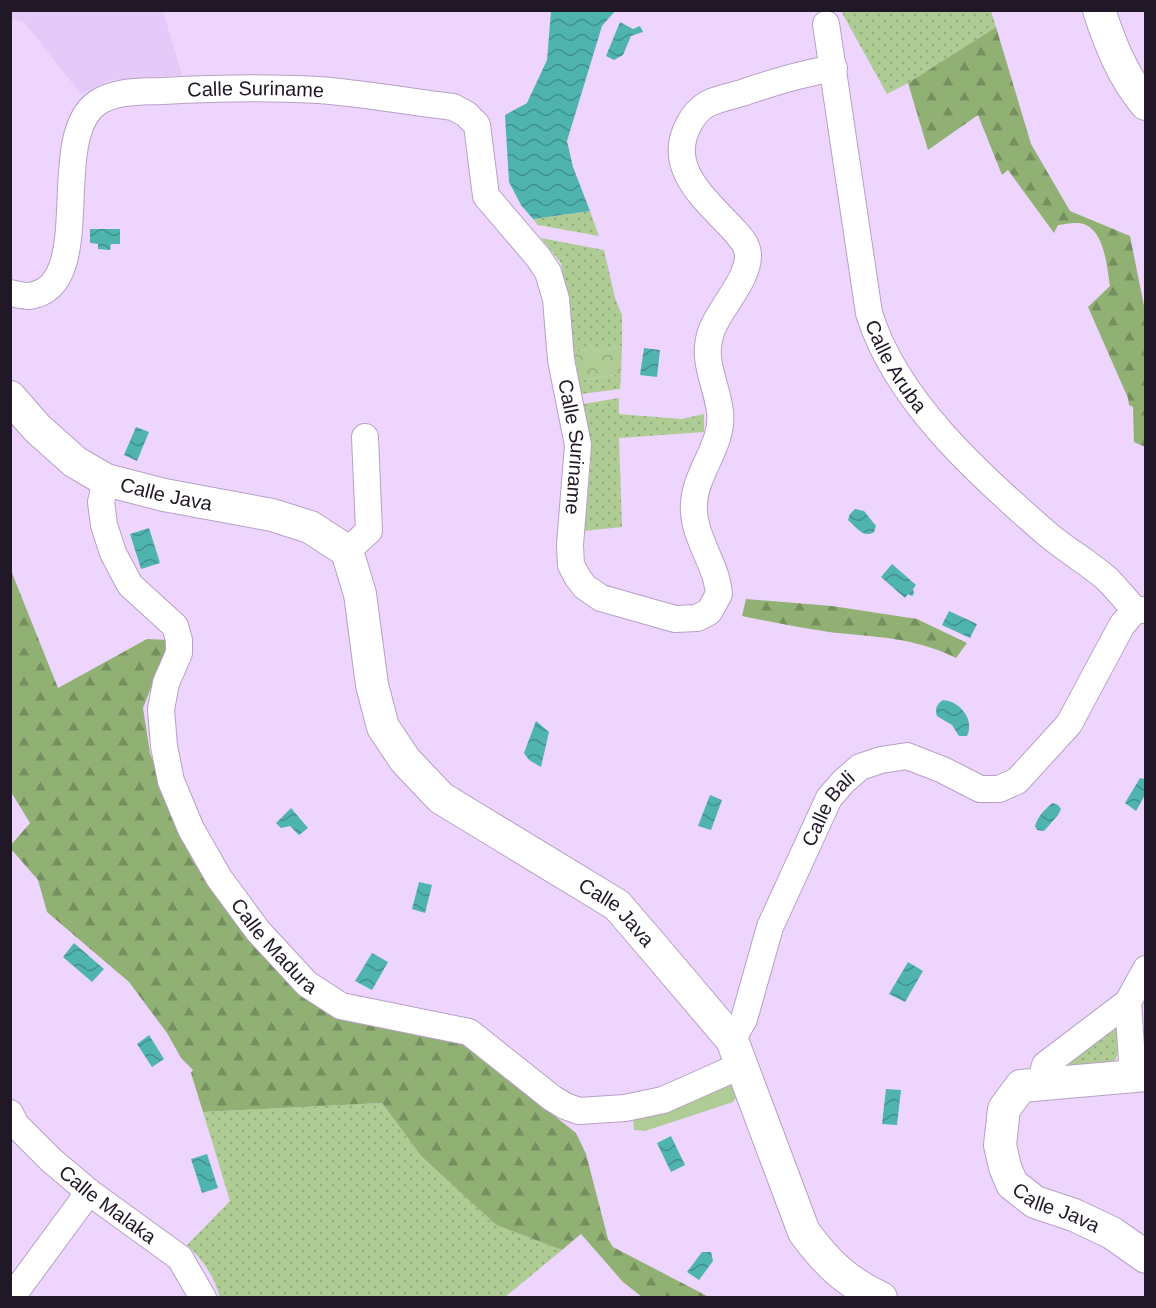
<svg xmlns="http://www.w3.org/2000/svg" width="1156" height="1308" viewBox="0 0 1156 1308" font-family="Arial,sans-serif">
<style>
.built{fill:#e5c9f8}
.grass{fill:url(#grass-dots)}
.forest{fill:url(#forest-firs)}
.park{fill:url(#park-crowns)}
.garden{fill:#aecc94}
.water{fill:url(#water-waves)}
.lines{fill:none;stroke-linecap:round;stroke-linejoin:round}
.minor-casing{stroke:#b7a0c7;stroke-width:28}
.tertiary-casing{stroke:#b7a0c7;stroke-width:34}
.minor{stroke:#fff;stroke-width:26}
.tertiary{stroke:#fff;stroke-width:32}
.labels{text-anchor:middle;dominant-baseline:central;stroke-width:4.5;stroke-linejoin:round;paint-order:stroke}
.street-label{font-size:20px;fill:#211827;stroke:#f2e9f9}
</style>
<defs>
<pattern id="grass-dots" width="8" height="8" patternUnits="userSpaceOnUse" patternTransform="scale(1.5)"><rect width="8" height="8" fill="#aecc94"/><path d="M2 2h.1M6 6h.1" fill="none" stroke="#95ae80" stroke-width="1.8" stroke-linecap="round"/></pattern>
<pattern id="forest-firs" width="22" height="20" patternUnits="userSpaceOnUse" patternTransform="scale(1.5)"><rect width="22" height="20" fill="#90b173"/><path d="M5 1l3.5 6h-7zM16 11l3.5 6h-7z" fill="#758f5e"/></pattern>
<pattern id="park-crowns" width="20" height="18" patternUnits="userSpaceOnUse" patternTransform="scale(1.5)"><rect width="20" height="18" fill="#aecc94"/><path d="M2 6a3 3 0 1 1 6 0M12 15a3 3 0 1 1 6 0" fill="none" stroke="#95ae80"/></pattern>
<pattern id="water-waves" width="16" height="10" patternUnits="userSpaceOnUse" patternTransform="scale(1.5)"><rect width="16" height="10" fill="#4fb3ae"/><path d="M0 5q4-4 8 0t8 0" fill="none" stroke="#41918e"/></pattern>
</defs>
<rect width="100%" height="100%" fill="#edd5fe"/>
<!-- built -->
<polygon class="built" points="11,10 163,11 182,75 110,80 81,94 24,22 11,19"/>
<!-- grass -->
<g class="grass">
<polygon points="841,11 991,11 996,27 908,83 887,94"/>
<polygon points="590,211 599,236 538,225 533,219"/>
<polygon points="541,238 604,250 615,298 622,315 622,346 595,351 594,348 574,352 561,263"/>
<polygon points="621,374 620,389 581,394 579,381"/>
<polygon points="619,398 619,414 682,419 704,414 704,432 619,438 622,527 584,531 591,461 589,435 583,404"/>
<path d="M1115,1026l3,2c3,42 -5,39 -43,41l-6,-5 -2,-7z"/>
<path d="M382,1103l39,53 75,69 66,25 -57,47 -285,1c-5,-21 -18,-39 -33,-53l43,-44 -27,-89z"/>
</g>
<!-- forest -->
<g class="forest">
<path d="M996,27l35,117 39,67 60,25 15,75v136l-11,-5 -1,-35 -4,-2 -1,-7 -40,-91 22,-21c-3,-18 -5,-52 -24,-61 -8,-4 -20,-1 -28,0l-4,8 -46,-63 -6,5 -24,-60 -50,35 -20,-67z"/>
<polygon points="10,568 58,688 147,639 170,640 143,708 150,753 169,801 247,937 296,992 339,1016 459,1040 576,1133 586,1154 608,1239 613,1247 709,1297 642,1297 623,1282 581,1234 562,1250 496,1225 421,1156 382,1103 203,1112 191,1073 193,1070 181,1058 167,1033 129,982 47,912 38,880 11,849 11,845 30,823 11,792"/>
<path d="M746,599l86,7 85,13 50,24 -11,15c-42,-21 -82,-21 -127,-26 -29,-4 -58,-10 -87,-16z"/>
</g>
<!-- park -->
<polygon class="park" points="622,346 621,374 579,381 574,352 594,348 595,351"/>
<!-- garden -->
<polygon class="garden" points="733,1082 737,1096 733,1102 645,1131 634,1130 633,1118 679,1107"/>
<!-- water -->
<g class="water">
<polygon points="551,11 615,11 602,26 567,141 573,167 590,211 533,219 521,205 509,182 505,115 527,103 547,60"/>
<polygon points="620,22 633,29 640,26 643,32 631,36 623,55 614,60 606,56"/>
<polygon points="90,229 120,229 120,244 111,244 110,250 98,249 98,244 90,243"/>
<polygon points="644,348 660,350 657,377 640,375"/>
<polygon points="136,427 149,432 137,461 124,455"/>
<path d="M855,509l9,2 12,15 -2,6c-10,7 -18,-5 -26,-12l2,-6z"/>
<polygon points="149,528 160,563 141,569 130,534"/>
<polygon points="892,564 916,585 913,589 914,594 912,596 908,594 905,598 881,577"/>
<polygon points="949,611 977,624 970,638 942,625"/>
<path d="M943,700c17,1 32,20 24,36h-8l-7,-11 -15,-9c-2,-8 -1,-11 6,-16z"/>
<polygon points="536,721 549,732 541,767 529,760 524,753"/>
<polygon points="1145,777 1145,795 1136,811 1125,803 1140,778 1143,779"/>
<polygon points="710,795 722,800 711,830 698,826"/>
<path d="M1053,803l5,2 3,4 -3,6 -14,16 -7,-1 -2,-4c2,-8 11,-19 18,-23z"/>
<polygon points="291,808 308,828 299,835 290,826 281,828 276,823"/>
<polygon points="419,882 432,885 425,913 412,909"/>
<polygon points="74,943 104,969 92,982 63,957"/>
<polygon points="372,953 388,962 372,990 355,981"/>
<polygon points="908,962 923,971 905,1002 889,994"/>
<polygon points="149,1035 164,1059 152,1067 137,1044"/>
<polygon points="886,1089 901,1090 897,1125 882,1124"/>
<polygon points="671,1136 685,1165 671,1172 657,1143"/>
<polygon points="207,1154 218,1188 202,1193 191,1159"/>
<polygon points="702,1252 711,1252 713,1261 699,1280 687,1272"/>
</g>
<g class="lines">
<!-- minor casing -->
<g class="minor-casing">
<g id="minor">
<path id="s1" d="M826,24l43,289c26,86 109,161 176,219 19,17 43,30 62,47 10,10 19,21 28,31h11"/>
<path id="s2" d="M10,293c6,1 13,3 19,3 70,-9 17,-157 68,-193 19,-13 45,-11 66,-12 51,-3 103,-4 155,-1 45,3 90,12 135,17l13,7 11,11 9,71 52,61 10,15 8,27 5,61 17,85 -8,100 1,20 7,13 7,9 16,11 74,21 22,-1 12,-6 10,-18c-1,-7 -2,-15 -5,-22 -8,-23 -22,-44 -20,-69 2,-32 30,-59 26,-91 -3,-28 -19,-51 -9,-80 8,-24 38,-52 37,-78 -1,-11 -9,-18 -16,-26 -27,-29 -67,-61 -43,-104 4,-8 10,-15 18,-20 10,-5 24,-8 35,-11 31,-11 59,-19 92,-25"/>
<path id="s3" d="M106,480l-5,22 3,23 9,28 17,32 45,41 4,14v13l-13,30 -5,26 3,37 7,35 20,48 28,49 39,53 49,53 34,22 128,26 83,66 13,8 14,5 46,-3 38,-8 79,-35"/>
<polyline points="347,551 369,531 365,437"/>
<polyline points="1128,1002 1133,1076"/>
<path id="s4" d="M732,1040l12,-21 26,-92 59,-129 14,-16 17,-15 21,-7 26,-4 36,14 37,19h19l18,-8 52,-57 53,-99 13,-15"/>
<polyline points="1040,1084 1045,1065 1128,1002 1146,969"/>
<path id="s5" d="M10,1113l6,12 35,35 38,32 91,66 23,40"/>
<polyline points="11,1298 89,1192"/>
</g>
</g>
<!-- tertiary casing -->
<g class="tertiary-casing">
<g id="tertiary">
<path d="M1099,10c11,34 24,67 47,94"/>
<path id="s6" d="M10,397l27,31 38,34 31,18 58,15 108,20 38,12 37,24 13,43 12,91 11,42 22,33 36,38 176,107 37,43 78,92 72,192c22,30 42,50 77,66"/>
<path id="s7" d="M1146,1075l-125,11 -17,23 -4,36 5,22 7,17 23,18 39,13 38,18 34,24"/>
</g>
</g>
<!-- minor -->
<use href="#minor" class="minor"/>
<!-- tertiary -->
<use href="#tertiary" class="tertiary"/>
</g>
<g class="labels">
<!-- street labels -->
<g class="street-label">
<text stroke="none"><textPath href="#s2" startOffset="398">Calle Suriname</textPath></text>
<text stroke="none"><textPath href="#s1" startOffset="352">Calle Aruba</textPath></text>
<text stroke="none"><textPath href="#s2" startOffset="974">Calle Suriname</textPath></text>
<text stroke="none"><textPath href="#s6" startOffset="190">Calle Java</textPath></text>
<text stroke="none"><textPath href="#s4" startOffset="252">Calle Bali</textPath></text>
<text stroke="none"><textPath href="#s6" startOffset="864">Calle Java</textPath></text>
<text stroke="none"><textPath href="#s3" startOffset="528">Calle Madura</textPath></text>
<text stroke="none"><textPath href="#s5" startOffset="135">Calle Malaka</textPath></text>
<text stroke="none"><textPath href="#s7" startOffset="282">Calle Java</textPath></text>
</g>
</g>
<!-- border -->
<rect width="1156" height="1308" fill="none" stroke="#211827" stroke-width="24"/>
</svg>
